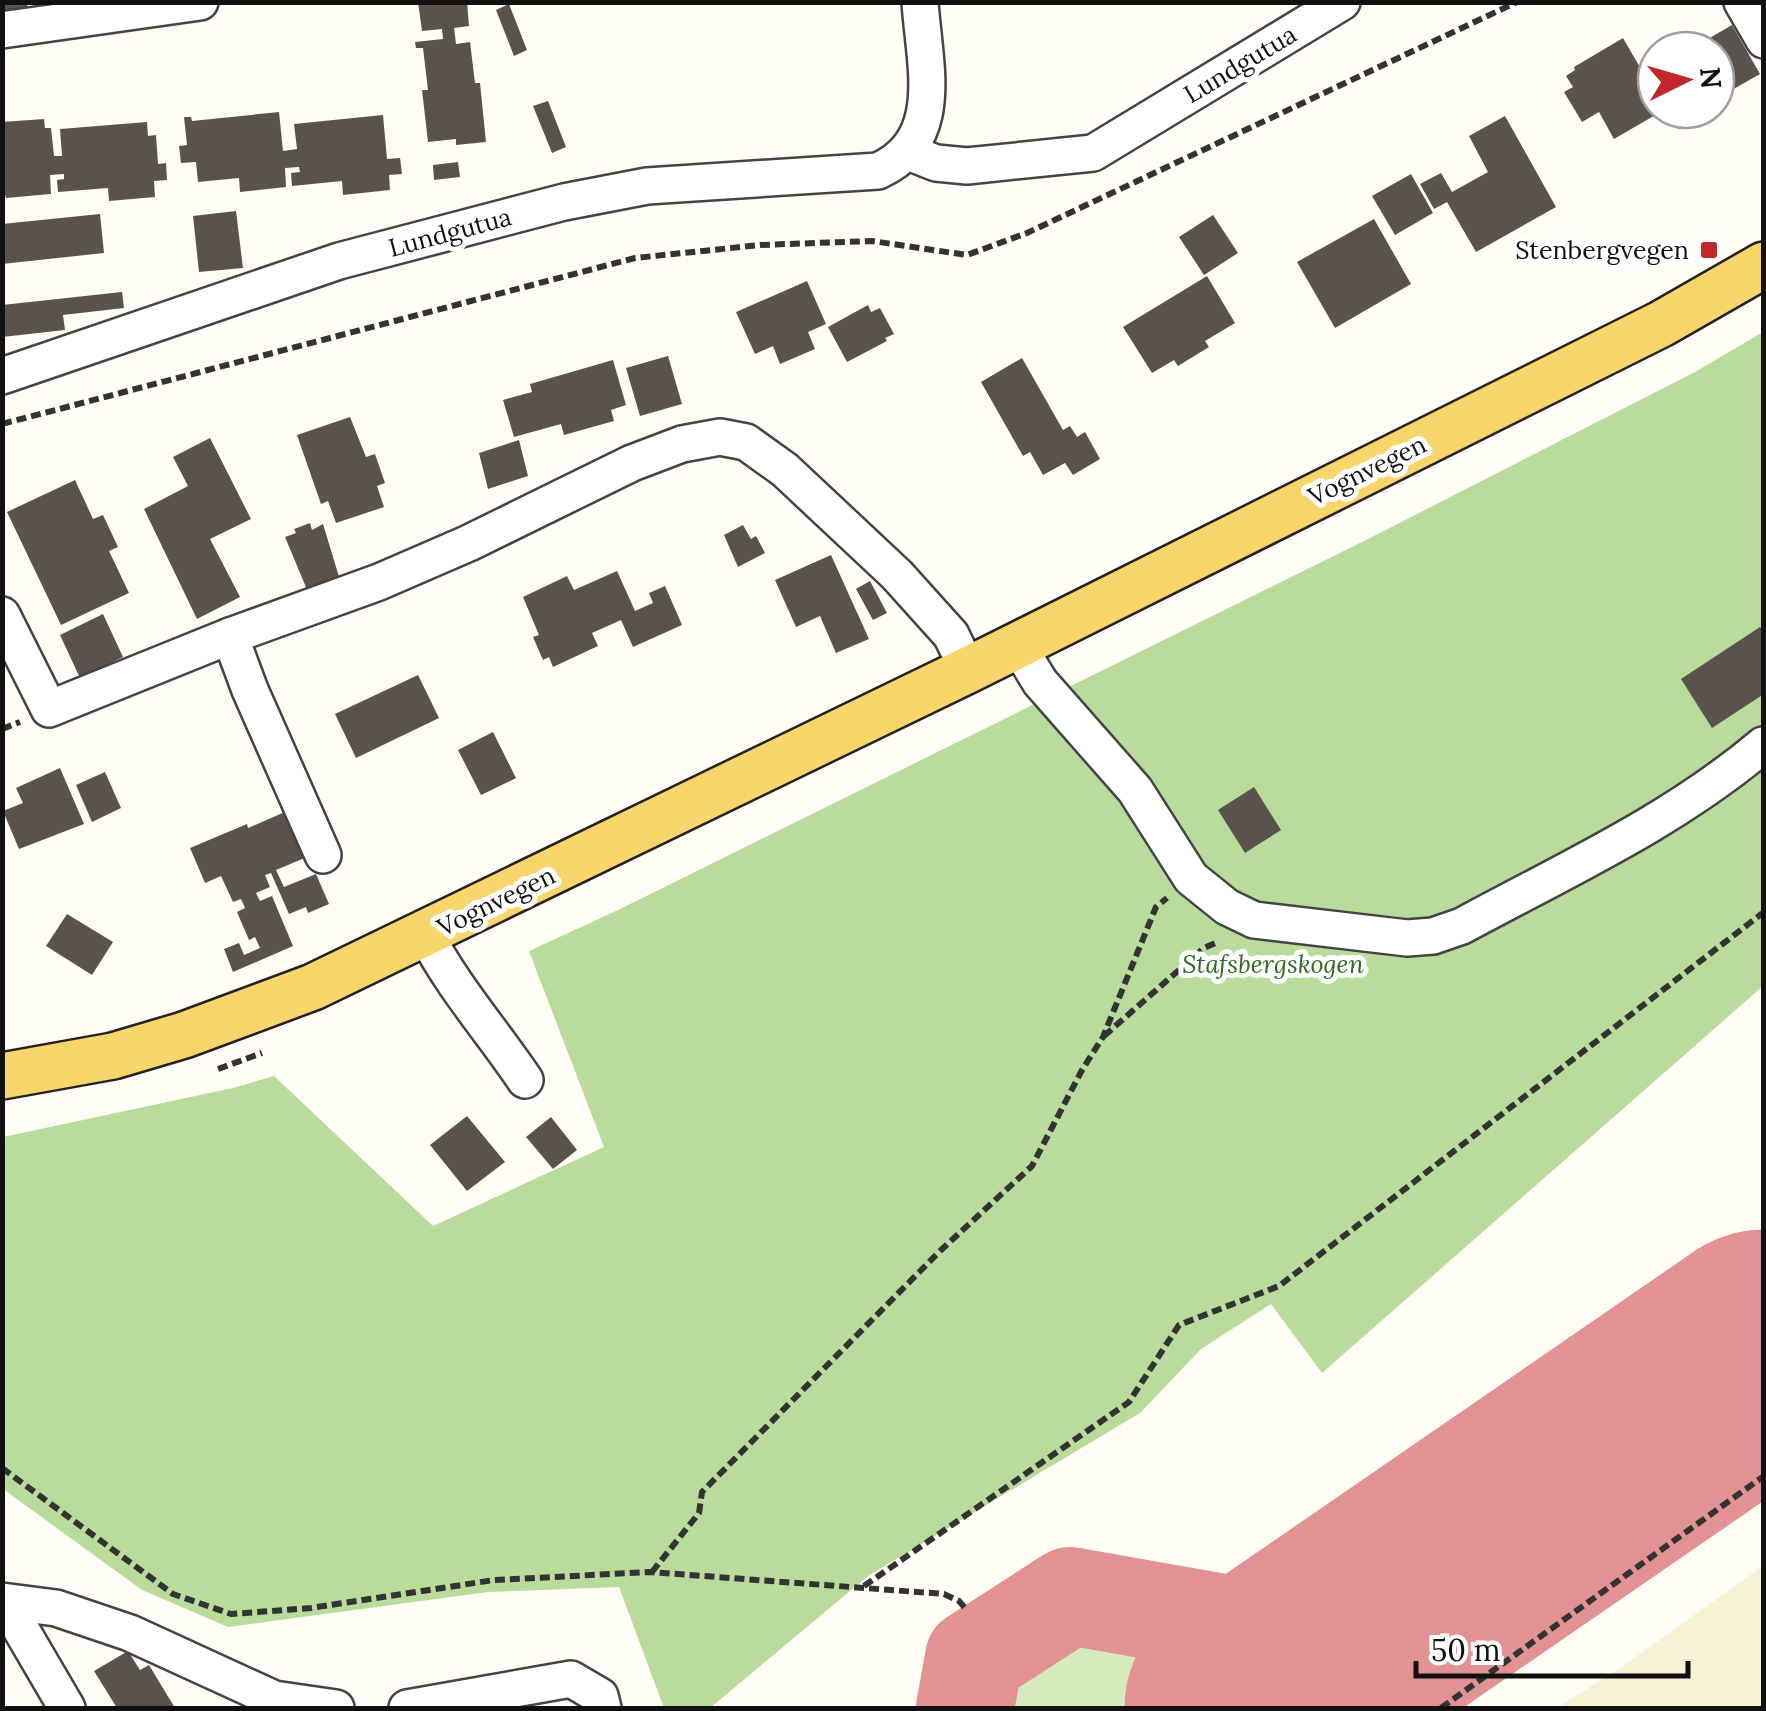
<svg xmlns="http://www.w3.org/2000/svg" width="1766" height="1711" viewBox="0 0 1766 1711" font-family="Lora,serif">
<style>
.farmland{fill:#f6f3d4}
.green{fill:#d5ebbd}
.forest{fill:#b9dc9c}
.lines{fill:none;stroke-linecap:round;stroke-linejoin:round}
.taxiway{stroke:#e29292;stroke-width:98}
.runway{stroke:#e29292;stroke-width:245}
.building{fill:#5a524d}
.minor-casing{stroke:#444;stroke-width:40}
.major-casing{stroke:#222;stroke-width:50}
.path{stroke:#333;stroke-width:6;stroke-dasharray:10 5;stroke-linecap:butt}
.minor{stroke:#fff;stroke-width:35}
.major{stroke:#f9d66b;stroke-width:45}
.poi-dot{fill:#c4262e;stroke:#fff;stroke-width:4}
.labels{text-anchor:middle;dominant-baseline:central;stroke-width:10;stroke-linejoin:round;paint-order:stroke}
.street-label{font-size:25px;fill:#111;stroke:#fff}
.poi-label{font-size:25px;fill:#111;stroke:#fff;text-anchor:end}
.park-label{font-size:25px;font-style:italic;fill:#2f6b1f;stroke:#fff}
</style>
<rect width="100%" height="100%" fill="#fffdf5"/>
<!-- farmland -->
<polygon class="farmland" points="1763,1566 1763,1708 1557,1708 1623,1666"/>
<!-- green -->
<polygon class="green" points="1088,1617 1287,1652 1202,1708 981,1708 985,1686"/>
<!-- forest -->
<polygon class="forest" points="1763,332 1763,986 1322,1373 1271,1304 1201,1349 1140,1413 868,1576 710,1708 664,1708 619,1587 488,1592 228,1627 142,1590 3,1489 3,1137 233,1088 274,1076 433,1226 604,1147 529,951 616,911 1372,537 1695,372"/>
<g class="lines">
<!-- taxiway -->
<polyline class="taxiway" points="965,1708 974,1658 1070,1596 1341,1644"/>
<!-- runway -->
<polyline class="runway" points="1247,1708 1764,1352"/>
</g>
<!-- building -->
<g class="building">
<polygon points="2,2 27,2 28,13 2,16"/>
<polygon points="418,2 467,2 469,26 454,28 456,44 470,42 475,83 480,83 486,142 456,145 456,139 428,142 422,90 428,90 423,48 416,48 415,42 443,39 442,29 422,31"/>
<polygon points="509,4 527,50 514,56 496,10"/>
<polygon points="1732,25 1760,74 1716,99 1716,50 1689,50"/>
<polygon points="1623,38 1656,95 1656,110 1664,110 1614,139 1599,112 1582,122 1564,92 1573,87 1566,76 1575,70 1574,67"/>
<polygon points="548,101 566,147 552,153 533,106"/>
<polygon points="279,112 283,151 297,149 294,124 383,115 387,159 400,158 402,174 389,175 390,190 343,195 342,181 292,186 291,173 300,172 299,167 285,168 286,187 240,192 239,178 198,182 196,162 181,163 179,146 187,145 184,117 191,117 192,121"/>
<polygon points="1505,116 1556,207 1476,252 1447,202 1434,209 1420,184 1441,173 1452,192 1488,172 1469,136"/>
<polygon points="44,119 45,128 51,128 54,156 62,156 60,129 147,122 148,136 156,135 158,164 166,163 167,180 154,181 155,197 109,201 108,188 58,192 57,180 64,179 64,174 50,175 51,194 6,198 2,185 2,122"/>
<polygon points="458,162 460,177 434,180 433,165"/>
<polygon points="1411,174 1433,213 1395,235 1372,196"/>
<polygon points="236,211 243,268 199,272 193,216"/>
<polygon points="100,214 104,253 2,264 2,224"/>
<polygon points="1213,215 1238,253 1204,275 1179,237"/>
<polygon points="1374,219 1411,284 1335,328 1297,262"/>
<polygon points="1207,276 1235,323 1205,341 1209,347 1178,366 1174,360 1152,373 1123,327"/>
<polygon points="807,281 826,324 808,332 815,349 780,364 773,346 755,354 736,312"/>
<polygon points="122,292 124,308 63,315 65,330 2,337 2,305"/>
<polygon points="868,305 871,312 880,308 894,334 885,338 887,341 847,362 828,327"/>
<polygon points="668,356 682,404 640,416 626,368"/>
<polygon points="1022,358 1063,430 1070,426 1077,437 1085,432 1100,459 1073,475 1065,463 1043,475 1030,452 1023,456 981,382"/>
<polygon points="613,360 626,405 611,410 614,421 564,435 561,424 514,437 503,400 532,392 530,384"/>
<polygon points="350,417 366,457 375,454 385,483 377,486 384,507 336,523 328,501 321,504 297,435"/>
<polygon points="210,438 251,519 210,539 240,597 197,619 144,509 188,486 173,457"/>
<polygon points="519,440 528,476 488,489 479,453"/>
<polygon points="75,480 93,519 103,515 118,547 109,551 129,593 61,625 7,512"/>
<polygon points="310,523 312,530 323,524 340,580 308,592 285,537 296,533 294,529"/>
<polygon points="743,525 751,539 756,536 765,553 738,567 724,535"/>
<polygon points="831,555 869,639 836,653 820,616 796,627 775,580"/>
<polygon points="617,571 635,611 653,603 649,593 665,586 682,625 633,647 621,620 592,633 598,646 553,667 549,657 543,660 533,637 539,635 523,597 567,576 574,590"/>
<polygon points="870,581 887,613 873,620 856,589"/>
<polygon points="103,614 123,657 80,678 60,635"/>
<polygon points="1760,627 1764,632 1764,694 1712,728 1681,679"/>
<polygon points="418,675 439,718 356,758 335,714"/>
<polygon points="493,732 516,778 481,795 458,750"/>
<polygon points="60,768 84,824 19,849 3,811 23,803 16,788"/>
<polygon points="105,772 121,808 92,822 76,785"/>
<polygon points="1254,787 1281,830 1245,853 1218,810"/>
<polygon points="287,811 307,857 276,870 284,887 316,874 329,904 308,913 306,907 289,914 271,873 265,875 270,887 256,893 260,901 272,896 293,946 233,972 224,949 239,943 244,955 260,948 255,937 249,940 237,912 245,908 241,899 233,902 221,876 205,883 190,848 247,824 248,828"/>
<polygon points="67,914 113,942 92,975 46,946"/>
<polygon points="467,1116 505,1162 467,1191 430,1145"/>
<polygon points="551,1117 577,1150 553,1169 526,1137"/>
<polygon points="128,1651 140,1670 149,1665 175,1708 117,1708 94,1671"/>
</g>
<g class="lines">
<!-- minor casing -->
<g class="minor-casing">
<g id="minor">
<polyline points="1742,2 1764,40"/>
<polyline points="2,30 200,2"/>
<polyline points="908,152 936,163 967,166 1093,153 1342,2"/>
<path d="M2,376l337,-115 225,-59 83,-16 231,-15c69,-31 46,-107 42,-169"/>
<polyline points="2,615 49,709 230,636 379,582 469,543 632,463 682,444 720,437 746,442 785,470 897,575 951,635 968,670"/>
<polyline points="230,636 250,690 323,855"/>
<path d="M1017,644l23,38 95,108 56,88 36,29 27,13 153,18 26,-2 29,-10c103,-56 210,-104 301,-181"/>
<path d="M426,935c27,52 66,96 99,145"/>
<polyline points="2,1601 56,1608 130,1633 274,1699 336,1708"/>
<polyline points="5,1602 67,1708"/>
<polyline points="407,1708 571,1679 600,1696 603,1708"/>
</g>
</g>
<!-- major casing -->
<g class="major-casing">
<polyline id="major" points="2,1076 113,1056 184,1035 313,987 968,670 1661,324 1764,265"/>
</g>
<!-- path -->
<g class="path">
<polyline points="2,424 635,258 760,245 872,241 967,255 1027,233 1517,2"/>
<polyline points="2,729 20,722"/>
<polyline points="1104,1036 1204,948 1218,942"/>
<polyline points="218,1069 262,1053"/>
<polyline points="2,1468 173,1594 231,1614 311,1608 494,1580 651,1572 944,1594 959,1601 965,1608"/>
<polyline points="652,1572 699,1513 702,1492 940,1251 1032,1166 1082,1070 1103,1037 1156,907 1167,898"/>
<polyline points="864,1586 1129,1402 1179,1325 1279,1286 1764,912"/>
<polyline points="1441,1708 1764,1476"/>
</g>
<!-- minor -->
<use href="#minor" class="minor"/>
<!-- major -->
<use href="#major" class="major"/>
</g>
<!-- markers -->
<rect class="poi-dot" x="1699" y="240" width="20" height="20" rx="5"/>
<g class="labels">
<!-- street labels -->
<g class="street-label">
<text transform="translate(1240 64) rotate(-31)">Lundgutua</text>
<text transform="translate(450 232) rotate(-15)">Lundgutua</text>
<text transform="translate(1367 470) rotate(-26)">Vognvegen</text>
<text transform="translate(496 901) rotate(-26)">Vognvegen</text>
</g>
<!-- poi labels -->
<g class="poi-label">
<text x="1689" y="250">Stenbergvegen</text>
</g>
<!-- park labels -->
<g class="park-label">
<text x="1273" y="964">Stafsbergskogen</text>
</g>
</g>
<!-- border -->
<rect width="1766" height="1711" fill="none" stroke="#111111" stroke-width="10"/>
<!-- north arrow -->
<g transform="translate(1686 80) rotate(85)"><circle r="48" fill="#ffffff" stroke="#a0a0a0" stroke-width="2.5"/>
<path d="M0-8L18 38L0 25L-18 38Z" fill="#c4262e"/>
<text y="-15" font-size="28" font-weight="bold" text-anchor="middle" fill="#111111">N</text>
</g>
<!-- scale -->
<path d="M1416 1661v15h272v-15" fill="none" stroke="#111111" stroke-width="5"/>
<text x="1431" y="1661" font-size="30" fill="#111111" stroke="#ffffff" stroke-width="8" paint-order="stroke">50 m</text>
</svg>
